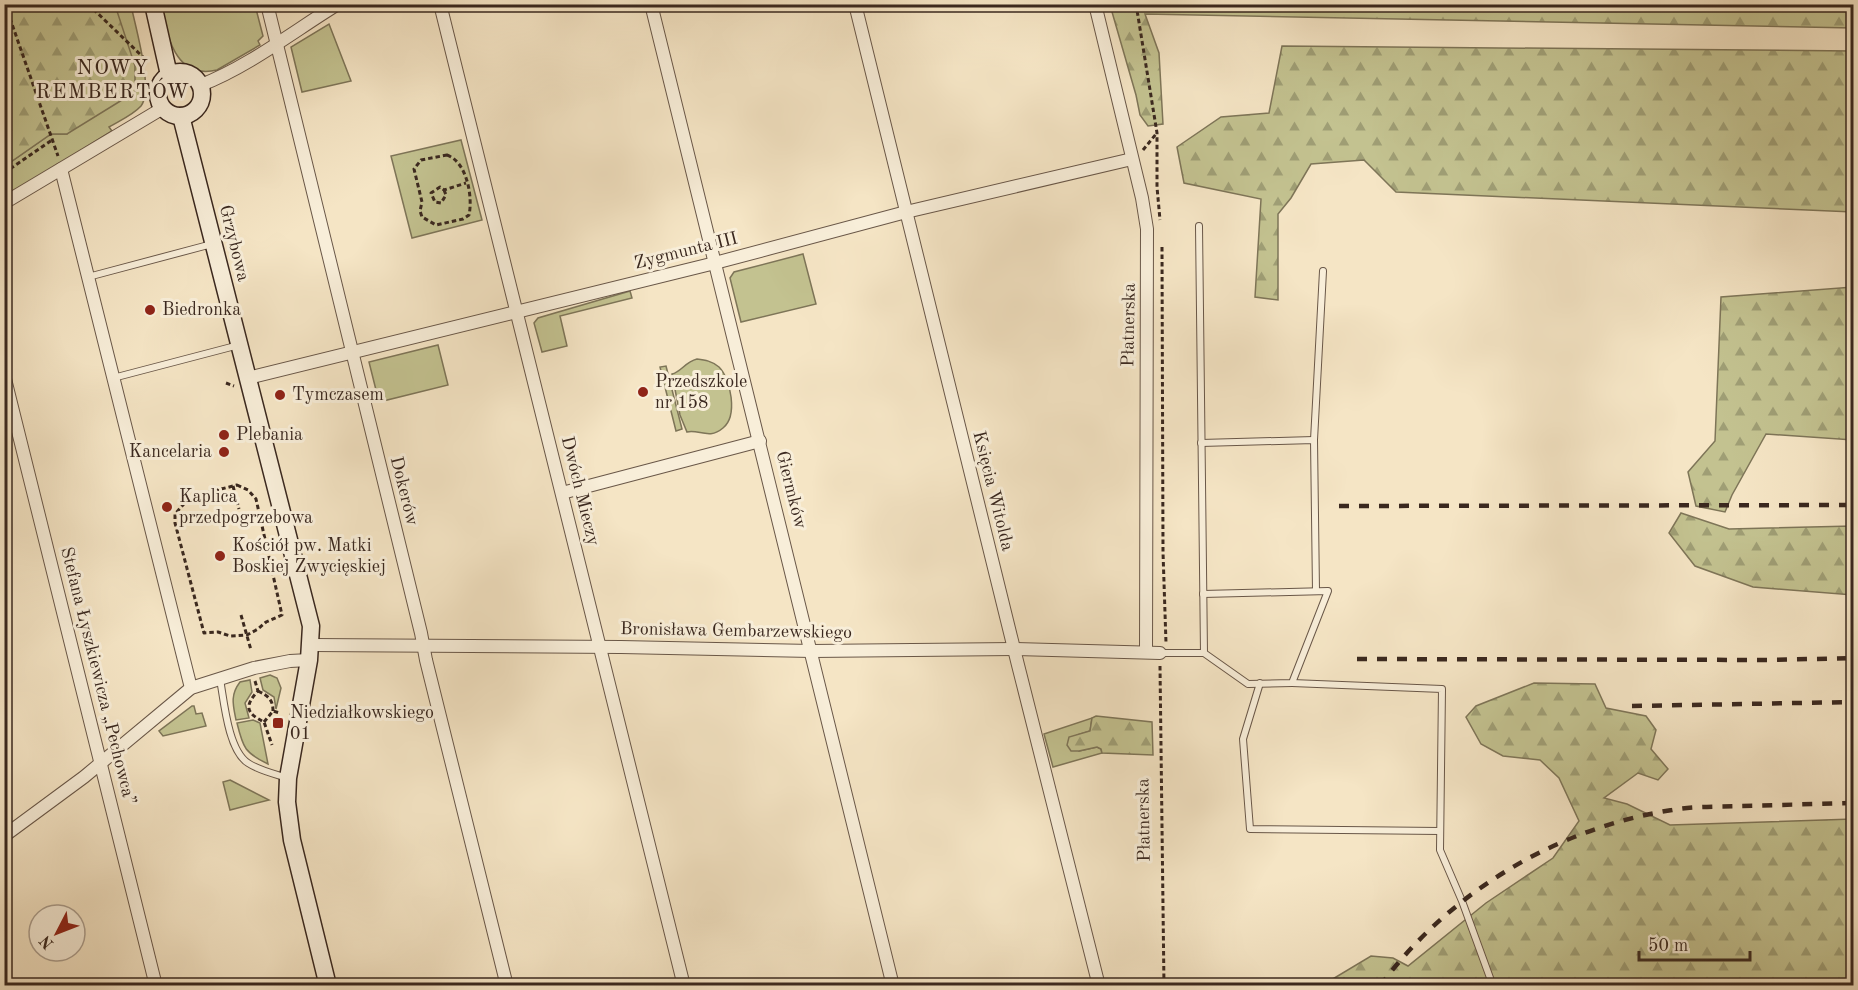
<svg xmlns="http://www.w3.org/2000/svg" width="1858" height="990" viewBox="0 0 1858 990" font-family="'Old Standard TT',serif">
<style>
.green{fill:#c3c290;stroke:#7e7558;stroke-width:1.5}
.forest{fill:url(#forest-firs);stroke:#7e7558;stroke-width:1.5}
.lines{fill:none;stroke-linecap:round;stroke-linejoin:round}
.lane-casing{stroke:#695748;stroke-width:8}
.street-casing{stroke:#695748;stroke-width:14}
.secondary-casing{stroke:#3a281f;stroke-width:19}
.path{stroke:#3a281f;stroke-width:3;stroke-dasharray:4.5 3;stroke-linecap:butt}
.lane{stroke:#f8eed9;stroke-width:6}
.street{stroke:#f8eed9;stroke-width:12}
.secondary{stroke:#f8eed9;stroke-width:16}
.rail{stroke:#3a281f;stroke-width:4.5;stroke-dasharray:10 10;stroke-linecap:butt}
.poi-dot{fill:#8f2418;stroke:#f8eed9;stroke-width:2}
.labels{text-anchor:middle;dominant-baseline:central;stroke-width:6;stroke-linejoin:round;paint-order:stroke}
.street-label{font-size:18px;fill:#3a281f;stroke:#f8eed9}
.poi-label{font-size:18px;fill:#3a281f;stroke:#f8eed9;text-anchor:start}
.quarter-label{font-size:21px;letter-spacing:1.5px;fill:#3a281f;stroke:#f8eed9}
</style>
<defs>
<pattern id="forest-firs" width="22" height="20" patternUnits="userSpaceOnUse" patternTransform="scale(1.5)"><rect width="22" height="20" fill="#c3c290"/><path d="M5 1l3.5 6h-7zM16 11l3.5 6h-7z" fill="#9f9e75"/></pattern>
</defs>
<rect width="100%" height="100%" fill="#f5e5c5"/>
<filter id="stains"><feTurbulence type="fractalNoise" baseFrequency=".00333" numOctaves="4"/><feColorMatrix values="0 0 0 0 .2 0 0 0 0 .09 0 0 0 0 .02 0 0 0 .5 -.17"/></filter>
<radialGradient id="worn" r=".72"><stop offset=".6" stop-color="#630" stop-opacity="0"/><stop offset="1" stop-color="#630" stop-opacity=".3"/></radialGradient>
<!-- green -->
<g class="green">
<path d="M115,5h16c4,21 23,84 10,101 -8,9 -22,15 -32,21l3,4 -107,67v-32l46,-32h16l51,-113z"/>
<path d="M160,5h95l8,31 -5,5 2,4 -43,25c-43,10 -49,-35 -57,-65z"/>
<polygon points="329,24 351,81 302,92 291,47"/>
<polygon points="461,140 482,220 412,238 391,156"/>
<polygon points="803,254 816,304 741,322 730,278 734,272"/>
<polygon points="630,291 632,298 560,316 567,346 542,352 534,323 538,318"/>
<polygon points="438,345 448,385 379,402 369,362"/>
<path d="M697,359c8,1 15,2 22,8 12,12 19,49 4,61 -14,12 -24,1 -36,4l-7,-17 -8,-41c9,-2 13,-12 25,-15z"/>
<polygon points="666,366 682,429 676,431 660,367"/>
<polygon points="270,675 277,678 281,688 276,709 274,697 263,690 260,678"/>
<path d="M250,680l2,12 -7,11 4,15 -13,2c-3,-15 -6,-25 4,-38z"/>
<polygon points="192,706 194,706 196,714 202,713 206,726 163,736 159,731"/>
<polygon points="1092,718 1090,731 1077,735 1079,751 1097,747 1101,749 1102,753 1053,767 1044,734"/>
<path d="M253,720l7,3 8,41c-23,-11 -25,-16 -31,-41z"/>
<polygon points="230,780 269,800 230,810 223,782"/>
</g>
<!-- forest -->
<g class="forest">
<polygon points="5,4 115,5 135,66 135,92 67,134 51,134 5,166"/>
<polygon points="1853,4 1853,28 1145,14 1159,53 1163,124 1148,126 1140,115 1136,95 1110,5"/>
<polygon points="1282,46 1853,51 1853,212 1396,192 1364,160 1311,164 1291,198 1278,214 1278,300 1255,297 1261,199 1184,183 1177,147 1221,117 1269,113"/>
<polygon points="1853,287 1853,440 1766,434 1732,495 1725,512 1696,506 1688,472 1715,441 1721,297"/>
<polygon points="1681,513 1729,529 1853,526 1853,595 1753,587 1695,566 1669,533"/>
<polygon points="1534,683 1595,684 1606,708 1646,716 1656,730 1651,749 1668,769 1658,780 1638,773 1604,798 1627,804 1670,825 1853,819 1853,985 1384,985 1385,982 1376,985 1321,986 1371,956 1393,958 1408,966 1486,903 1553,858 1579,821 1559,778 1540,760 1503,756 1481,744 1466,717 1476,706"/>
<polygon points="1096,716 1152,722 1153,755 1102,753 1101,749 1097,747 1079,751 1071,751 1067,745 1069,737 1090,731 1092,718"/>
</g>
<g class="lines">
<!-- lane casing -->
<g class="lane-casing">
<g id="lane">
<polyline points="88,277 212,244"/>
<polyline points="113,378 239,345"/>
<polyline points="1314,440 1323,271"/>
<polyline points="1201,443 1314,440 1316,591"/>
<polyline points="1203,594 1328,591 1292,683 1248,684 1204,653"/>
<polyline points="1160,653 1204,653 1199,226"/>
<path d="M220,679c4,22 8,71 28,84 12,8 27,11 40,15"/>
<polyline points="1260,683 1243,739 1250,829 1440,831"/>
<polyline points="1292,683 1442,689 1440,850 1462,901 1493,986"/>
<polyline points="1851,811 1854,847"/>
</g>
</g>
<!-- street casing -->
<g class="street-casing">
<g id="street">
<polyline points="267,4 421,633 426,660 507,986"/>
<polyline points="440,4 684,986"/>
<polyline points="651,4 893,986"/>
<polyline points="855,4 1018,665 1099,986"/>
<polyline points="1095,4 1142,198 1147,229 1146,652"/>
<path d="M201,85c47,-18 93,-54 137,-81"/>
<polyline points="61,169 191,688"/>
<polyline points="4,203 163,108"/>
<polyline points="4,375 156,986"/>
<polyline points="248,378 715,263 906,212 1132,159"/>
<polyline points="562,493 760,441"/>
<polyline points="312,645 621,647 812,651 1014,649 1160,653"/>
<polyline points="4,836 84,777 191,688 254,668 290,661 309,660"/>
</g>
</g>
<!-- secondary casing -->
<g class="secondary-casing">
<g id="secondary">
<polyline points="153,4 169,75"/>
<circle cx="180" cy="94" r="22"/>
<polyline points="181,116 311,626 309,660 288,778 287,802 292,840 328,986"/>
</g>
</g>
<!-- path -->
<g class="path">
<polyline points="5,4 58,156"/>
<polyline points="88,4 144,58"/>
<polyline points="1136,4 1157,133 1157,187 1160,220"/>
<polyline points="1377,4 1422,9 1560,4"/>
<polyline points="1599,4 1854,10"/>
<polyline points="1110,8 1333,4"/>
<polyline points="1143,150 1156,134"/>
<path d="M447,155c20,7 26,42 22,60l-6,4 -27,6 -14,-8 -2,-6 2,-9 -8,-33 7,-9z"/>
<polyline points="4,173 52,140"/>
<polyline points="444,190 446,195 441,203 435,202 431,193 440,187 444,190 466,183"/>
<polyline points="1162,247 1163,552 1166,643"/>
<polyline points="226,383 234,386"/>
<polygon points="237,485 248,490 256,499 282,615 266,622 258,629 247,635 230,636 218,632 204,633 175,523 175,514 190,497"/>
<polyline points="233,486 239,509"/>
<polyline points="241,615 251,650"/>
<polyline points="1160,666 1164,986"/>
<path d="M255,681l3,10c-14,15 -12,22 6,31l8,23"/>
<path d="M258,691c10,5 15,8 15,20"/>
<polyline points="264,722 273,711 280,713"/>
</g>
<!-- lane -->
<use href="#lane" class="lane"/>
<!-- street -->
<use href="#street" class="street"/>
<!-- secondary -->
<use href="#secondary" class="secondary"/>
<!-- rail -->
<g class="rail">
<polyline points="1339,506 1854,505"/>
<polyline points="1357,659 1770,660 1854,658"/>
<polyline points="1632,706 1854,702"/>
<path d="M1380,986c69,-94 177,-158 292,-176 22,-4 46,-3 68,-4 38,-1 76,-2 114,-3"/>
</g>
</g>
<!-- markers -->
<g class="poi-dot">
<circle cx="150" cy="310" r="6"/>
<circle cx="643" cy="392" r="6"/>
<circle cx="280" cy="395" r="6"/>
<circle cx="224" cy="435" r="6"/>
<circle cx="224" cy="452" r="6"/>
<circle cx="167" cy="507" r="6"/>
<circle cx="220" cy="556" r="6"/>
<rect x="272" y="717" width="12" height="12" rx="3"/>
</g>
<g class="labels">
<!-- street labels -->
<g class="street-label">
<text transform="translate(234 243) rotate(76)">Grzybowa</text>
<text transform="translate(686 251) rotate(-14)">Zygmunta III</text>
<text transform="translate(1129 325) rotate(-89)">Płatnerska</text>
<text transform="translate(791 490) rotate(76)">Giermków</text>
<text transform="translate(404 491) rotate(76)">Dokerów</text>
<text transform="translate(580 491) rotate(76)">Dwóch Mieczy</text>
<text transform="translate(993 491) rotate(76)">Księcia Witolda</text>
<text transform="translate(736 631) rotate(1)">Bronisława Gembarzewskiego</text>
<text transform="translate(98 676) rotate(76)">Stefana Łyszkiewicza „Pechowca”</text>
<text transform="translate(1144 820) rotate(-91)">Płatnerska</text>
</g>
<!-- poi labels -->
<g class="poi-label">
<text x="162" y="310">Biedronka</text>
<text x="655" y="382">Przedszkole<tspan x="655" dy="21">nr 158</tspan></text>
<text x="292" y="395">Tymczasem</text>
<text x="236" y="435">Plebania</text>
<text x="212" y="452" text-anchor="end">Kancelaria</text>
<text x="179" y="497">Kaplica<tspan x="179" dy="21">przedpogrzebowa</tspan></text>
<text x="232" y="546">Kościół pw. Matki<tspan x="232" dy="21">Boskiej Zwycięskiej</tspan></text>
<text x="290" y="713">Niedziałkowskiego<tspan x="290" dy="21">01</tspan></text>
</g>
<!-- quarter labels -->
<g class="quarter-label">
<text x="113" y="68">NOWY<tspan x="113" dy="24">REMBERTÓW</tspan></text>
</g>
</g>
<!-- margin -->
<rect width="1858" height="990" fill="none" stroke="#f5e5c5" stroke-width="24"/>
<rect x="6" y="6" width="1846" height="978" fill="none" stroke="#3a281f" stroke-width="3"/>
<rect x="12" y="12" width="1834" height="966" fill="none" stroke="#3a281f" stroke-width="1.5"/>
<!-- north arrow -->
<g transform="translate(57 933) rotate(228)"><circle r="28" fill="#f8eed9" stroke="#ac9f8f" stroke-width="1.5"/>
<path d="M0-4.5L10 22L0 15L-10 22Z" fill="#8f2418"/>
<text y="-9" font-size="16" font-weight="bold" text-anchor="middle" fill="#3a281f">N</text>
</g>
<!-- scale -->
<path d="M1639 951v9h111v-9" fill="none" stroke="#3a281f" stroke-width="3"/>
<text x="1648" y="951" font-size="18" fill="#3a281f" stroke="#f8eed9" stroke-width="4.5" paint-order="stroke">50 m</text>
<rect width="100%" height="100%" filter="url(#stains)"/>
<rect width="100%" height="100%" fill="url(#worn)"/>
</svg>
